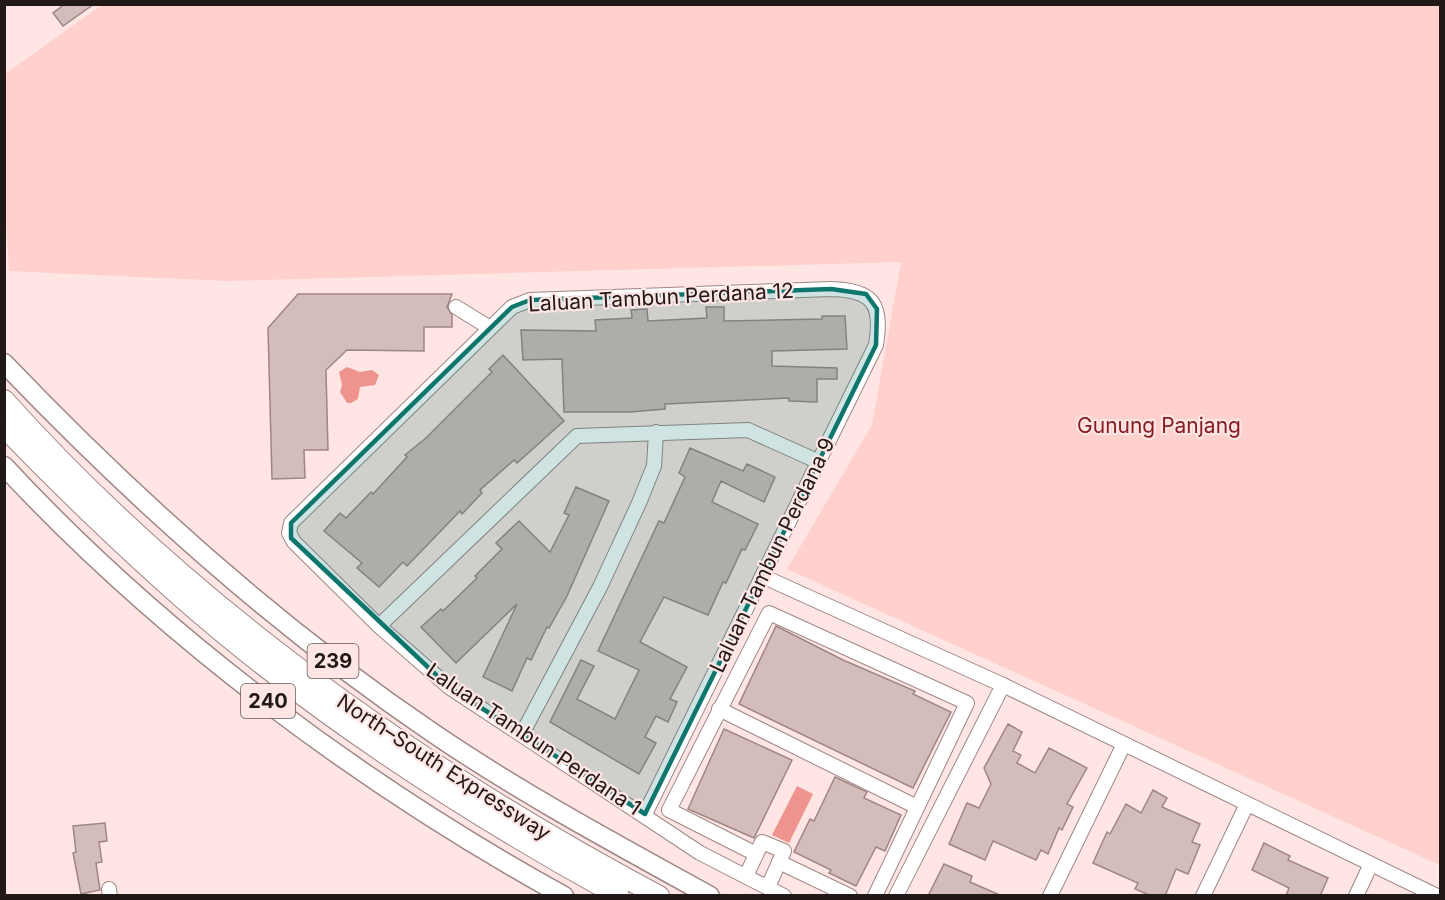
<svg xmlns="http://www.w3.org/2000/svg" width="1445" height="900" viewBox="0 0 1445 900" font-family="Inter,sans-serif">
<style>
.green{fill:#ffd0cc}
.water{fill:#ef938e}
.building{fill:#d4bcba;stroke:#9d8684;stroke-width:1.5}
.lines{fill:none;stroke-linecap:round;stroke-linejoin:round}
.minor-casing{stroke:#9e8785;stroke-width:16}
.major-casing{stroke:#9e8785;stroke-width:21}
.highway-casing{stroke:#9e8785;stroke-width:22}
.minor{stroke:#fff;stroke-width:14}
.major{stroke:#fff;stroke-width:18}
.highway{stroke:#fff;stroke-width:20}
.marked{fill:#0f766e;fill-opacity:0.2;stroke:#0f766e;stroke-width:4.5;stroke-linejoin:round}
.labels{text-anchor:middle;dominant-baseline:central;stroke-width:4.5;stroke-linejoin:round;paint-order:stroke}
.shield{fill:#ffe5e3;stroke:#645655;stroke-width:1.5}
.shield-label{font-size:20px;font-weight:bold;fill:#211818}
.street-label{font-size:21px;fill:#211818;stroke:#ffe5e3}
.park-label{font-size:21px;fill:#871b22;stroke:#ffe5e3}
</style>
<rect width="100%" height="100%" fill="#ffe5e3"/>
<!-- green -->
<polygon class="green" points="103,4 1440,5 1440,865 787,569 872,425 901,262 228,281 9,271 4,186 5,74"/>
<!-- water -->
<g class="water">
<polygon points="347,367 360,372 372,370 379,375 375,385 360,387 358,399 351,403 347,403 340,392 342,385 339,372"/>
<polygon points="797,786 813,794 789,843 772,835"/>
</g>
<!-- building -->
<g class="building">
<polygon points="65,4 94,4 63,26 53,13"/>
<polygon points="298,294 452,294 447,307 452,315 452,327 424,327 424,351 347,350 326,370 328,450 304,450 305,478 272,479 268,328"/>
<polygon points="706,307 724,307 724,321 822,319 822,316 845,316 847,349 772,351 772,366 837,368 837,379 817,379 817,402 789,401 789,398 665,404 665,409 630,412 564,412 562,359 523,360 521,330 596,331 595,320 632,318 631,310 647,309 648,321 707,318"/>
<polygon points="503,355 564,421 517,463 514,460 480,490 482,493 462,514 460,511 407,566 403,562 379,587 357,568 362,563 324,531 340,513 346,518 371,492 373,494 407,457 405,455 426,438 492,372 489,369"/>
<polygon points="690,448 743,471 747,464 775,477 764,502 721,481 712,502 758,524 745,550 742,549 726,583 723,582 708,615 664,597 640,642 687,667 670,699 677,702 668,722 656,716 645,737 656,743 639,774 550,722 581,660 594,666 577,699 615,719 639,670 598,651 659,521 664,523 685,477 679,473"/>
<polygon points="576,487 609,501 567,596 549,628 547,627 531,660 527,658 512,691 483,677 517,604 456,663 421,627 441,609 443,611 477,578 475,576 502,549 496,543 519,521 550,552 569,515 564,513"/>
<polygon points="776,626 843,660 915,691 913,694 951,712 913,788 739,704"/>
<polygon points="1008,724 1022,732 1013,751 1021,755 1017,763 1035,773 1049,748 1087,768 1067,804 1073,807 1062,830 1059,828 1048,854 1041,850 1036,860 993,841 985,860 949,844 967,803 979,808 991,784 984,768"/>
<polygon points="724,729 792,760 754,838 688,809"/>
<polygon points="835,777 867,792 864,798 901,815 885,851 876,847 856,886 829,873 831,870 794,852 810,819 814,821"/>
<polygon points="1153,790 1167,798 1162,807 1200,824 1192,842 1200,845 1188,874 1176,869 1165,896 1151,896 1135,889 1138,883 1093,863 1107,832 1110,834 1126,804 1141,813"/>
<polygon points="105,823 107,841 99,842 102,862 96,863 100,890 81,894 73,853 76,852 73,826"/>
<polygon points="1264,843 1290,856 1288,860 1328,878 1320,896 1286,896 1289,888 1252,870"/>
<polygon points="944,864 972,876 970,882 1002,896 928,896"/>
</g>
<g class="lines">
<!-- minor casing -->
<g class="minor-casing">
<g id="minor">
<polyline points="456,307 490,328"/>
<polyline points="762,576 1003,685 1437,896"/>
<polyline points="379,626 577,436 748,430 817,461"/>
<polyline points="719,709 917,807"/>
<polyline points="522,734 600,587 639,503 654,466 656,432"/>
<path d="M645,814l231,-469c7,-41 -3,-55 -45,-56l-301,11 -18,7 -221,216 -2,10 5,9 85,84 70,61 251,166 84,43"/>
<polyline points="756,854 669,810 769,613 967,703 875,896"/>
<polyline points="779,862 850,896"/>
<polyline points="746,876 762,842 784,851 768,887"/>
<polyline points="109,889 110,896"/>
<polyline points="896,896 1003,685"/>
<polyline points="1050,896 1124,744"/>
<polyline points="1203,896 1247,804"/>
<polyline points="1356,896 1371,864"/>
</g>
</g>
<!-- major casing -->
<g class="major-casing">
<g id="major">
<path d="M4,363c131,137 271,263 429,370 88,60 183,111 277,163"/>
<path d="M4,466c158,170 357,318 560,430"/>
</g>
</g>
<!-- highway casing -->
<g class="highway-casing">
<g id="highway">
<path d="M4,400c184,205 413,367 655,496"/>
<path d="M4,427c57,59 116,116 177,170 133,117 283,214 438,299"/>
</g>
</g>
<!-- minor -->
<use href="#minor" class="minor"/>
<!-- major -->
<use href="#major" class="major"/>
<!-- highway -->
<use href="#highway" class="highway"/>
</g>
<!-- marked area -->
<path class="marked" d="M831,289l35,5 11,15 -1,36 -231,469 -196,-127 -158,-149v-15l221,-216 18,-7z"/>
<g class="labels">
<!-- shield labels -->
<g class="shield">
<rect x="307.5" y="644" width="51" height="34" rx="4.5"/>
<rect x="241" y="684" width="54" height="34" rx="4.5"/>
</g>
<g class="shield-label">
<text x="333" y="661">239</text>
<text x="268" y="701">240</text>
</g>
<!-- street labels -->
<g class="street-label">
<text transform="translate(661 297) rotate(-3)">Laluan Tambun Perdana 12</text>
<text transform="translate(772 555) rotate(-64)">Laluan Tambun Perdana 9</text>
<text transform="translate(534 739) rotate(34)">Laluan Tambun Perdana 1</text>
<text transform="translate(444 767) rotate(33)">North–South Expressway</text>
</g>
<!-- park labels -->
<g class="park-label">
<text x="1159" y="425">Gunung Panjang</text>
</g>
</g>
<!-- border -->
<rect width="1445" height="900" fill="none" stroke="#211818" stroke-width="12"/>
</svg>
